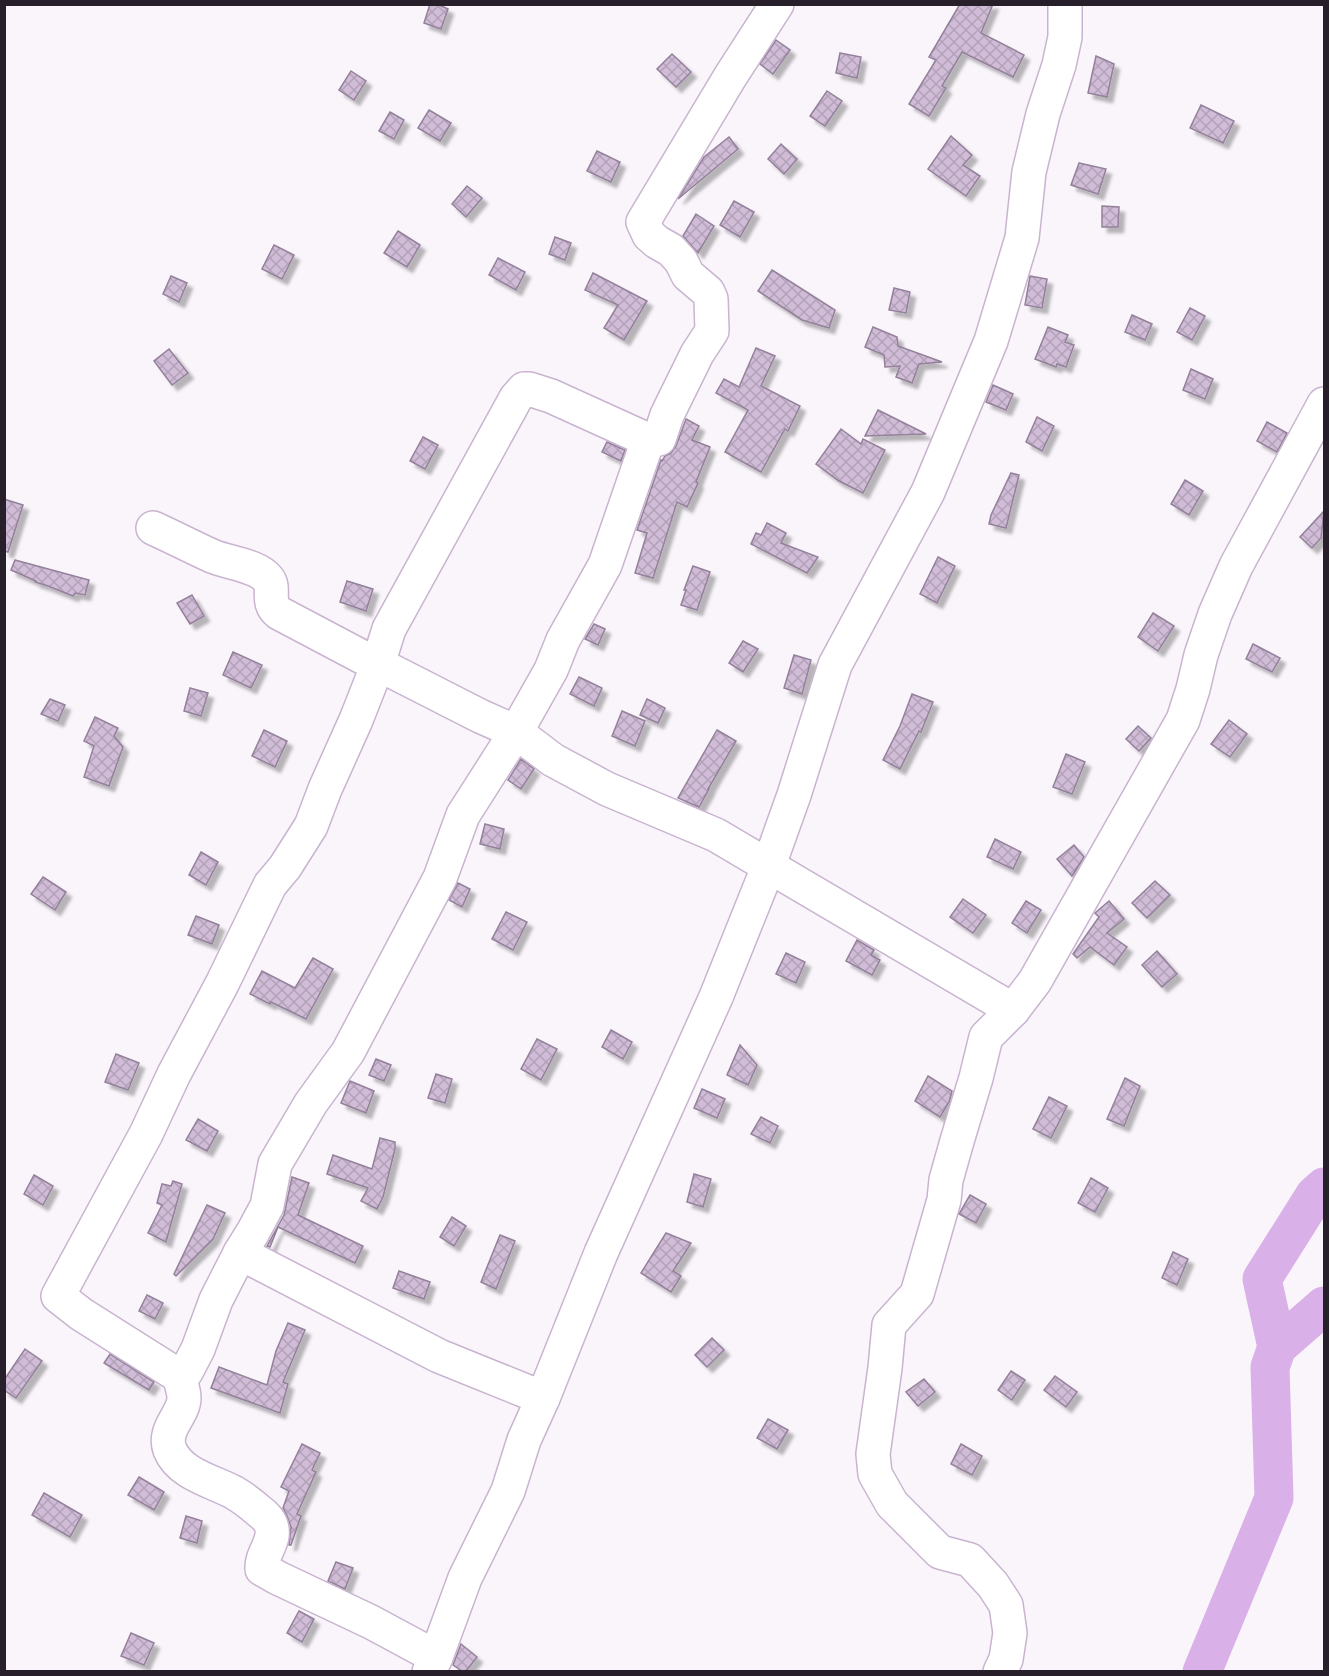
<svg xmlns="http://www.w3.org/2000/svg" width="1329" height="1676" viewBox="0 0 1329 1676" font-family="Rubik,sans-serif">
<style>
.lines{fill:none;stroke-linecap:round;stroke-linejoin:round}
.river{stroke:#d9b0e8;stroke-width:39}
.building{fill:url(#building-cross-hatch);stroke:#93809a;stroke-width:1.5;filter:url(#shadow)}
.minor-casing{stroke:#c9b4d0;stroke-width:36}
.minor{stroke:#fff;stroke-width:33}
</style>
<defs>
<pattern id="building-cross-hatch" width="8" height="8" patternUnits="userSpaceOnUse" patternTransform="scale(1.5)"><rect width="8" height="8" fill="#d0bcd7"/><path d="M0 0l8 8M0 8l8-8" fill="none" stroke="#b3a1b9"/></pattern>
<filter id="shadow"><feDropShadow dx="5.5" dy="5.5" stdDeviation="1.5" flood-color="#0004"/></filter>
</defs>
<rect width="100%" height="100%" fill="#faf5fb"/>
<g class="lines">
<!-- river -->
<g class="river">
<polyline points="1277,1347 1262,1279 1315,1195 1324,1187"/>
<polyline points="1202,1672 1274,1498 1270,1367 1277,1347 1324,1306"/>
</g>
</g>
<!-- building -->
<g class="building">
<polygon points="430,4 437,4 448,9 441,29 424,23"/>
<polygon points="960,4 993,4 981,33 1024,55 1013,77 962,52 942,86 946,88 929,116 909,104 936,60 929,57"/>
<polygon points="776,40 790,50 773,74 760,64"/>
<polygon points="840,53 861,57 857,78 836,73"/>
<polygon points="672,54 691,72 676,87 657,69"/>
<polygon points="1096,56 1114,64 1107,97 1088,93"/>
<polygon points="351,71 366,81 354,100 339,90"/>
<polygon points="827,91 842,101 825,126 810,116"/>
<polygon points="1201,105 1234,121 1223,143 1190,128"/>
<polygon points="429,110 451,123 440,141 418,128"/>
<polygon points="390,112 404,120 394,139 379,131"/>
<polygon points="951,136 972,155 963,165 980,176 966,196 928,169"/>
<polygon points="729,137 738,149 678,199 704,157"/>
<polygon points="781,144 797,159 784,174 768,159"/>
<polygon points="597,151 620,162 611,182 587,171"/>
<polygon points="1079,163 1106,169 1098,194 1071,185"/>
<polygon points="467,186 482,198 466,217 452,204"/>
<polygon points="734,201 754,212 740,237 720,225"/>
<polygon points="1102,206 1119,207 1118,227 1102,227"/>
<polygon points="696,214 714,226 698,253 683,236"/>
<polygon points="398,231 420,245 407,267 384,253"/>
<polygon points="555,237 571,243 565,260 549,254"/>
<polygon points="274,245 294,255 282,279 262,269"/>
<polygon points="498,258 525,272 516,290 489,275"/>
<polygon points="772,270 835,310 829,328 802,320 758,291"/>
<polygon points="593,273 647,301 624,340 604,328 618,305 585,290"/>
<polygon points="171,276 187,283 179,302 163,294"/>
<polygon points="1030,276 1047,279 1042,308 1025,305"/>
<polygon points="894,288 910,292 906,313 889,310"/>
<polygon points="1190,308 1205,316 1192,340 1177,332"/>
<polygon points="1132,315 1152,324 1145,340 1125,332"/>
<polygon points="873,327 897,337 898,346 942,362 919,364 912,383 896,377 900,366 885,367 884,355 865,347"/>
<polygon points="1048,327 1068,335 1065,342 1074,345 1066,367 1057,364 1056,367 1035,359"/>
<polygon points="756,348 775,356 761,386 800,406 788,431 785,429 761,472 725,452 748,410 716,393 724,379 739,387"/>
<polygon points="169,349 188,373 172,385 154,361"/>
<polygon points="1191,369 1213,379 1205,399 1183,390"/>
<polygon points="993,385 1013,394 1006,410 986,402"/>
<polygon points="878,410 926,434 865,436"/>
<polygon points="1037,417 1054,426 1042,451 1026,442"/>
<polygon points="686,419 699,426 692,440 710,447 696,482 698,483 687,507 677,502 653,578 635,573 647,533 637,530 661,460 662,461 665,456 671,453 676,446"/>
<polygon points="1267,422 1287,433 1277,452 1257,441"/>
<polygon points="841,429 861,444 863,439 885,450 863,493 839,481 816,464"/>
<polygon points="423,437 438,445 425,469 410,461"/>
<polygon points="607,442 625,450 621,461 602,452"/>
<polygon points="1011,473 1019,475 1006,528 989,524 991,515"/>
<polygon points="1185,480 1203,491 1189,515 1171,504"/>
<polygon points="4,499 23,505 8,552 4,551"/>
<polygon points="1324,511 1321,538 1312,548 1300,537"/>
<polygon points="767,523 786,533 781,543 818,557 807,573 751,544 756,533 761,535"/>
<polygon points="938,557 955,566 937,603 920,594"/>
<polygon points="15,560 89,580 85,595 75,593 73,596 48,586 35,582 36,581 11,570"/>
<polygon points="693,566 710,572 697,610 681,605 686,590 684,590"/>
<polygon points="347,581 373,589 366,611 340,602"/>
<polygon points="192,595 204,616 190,624 177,603"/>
<polygon points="1153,613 1174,626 1158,651 1138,637"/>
<polygon points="594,624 605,629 598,645 585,639"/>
<polygon points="743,641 758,649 743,672 729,663"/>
<polygon points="1253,644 1280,658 1272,672 1246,659"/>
<polygon points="233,652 262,665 251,688 223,675"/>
<polygon points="794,655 811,660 802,694 784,688"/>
<polygon points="579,677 602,688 594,706 570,694"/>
<polygon points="190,688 208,693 201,716 184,711"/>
<polygon points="912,694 933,702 921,732 919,731 900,769 883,760 900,726"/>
<polygon points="50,699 65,705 58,721 41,714"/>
<polygon points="647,699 665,708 658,723 640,715"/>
<polygon points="622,711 645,721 635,746 612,736"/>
<polygon points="95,717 118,728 114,736 123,747 109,786 84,777 94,746 84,741"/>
<polygon points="1229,720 1247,734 1230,757 1211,744"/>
<polygon points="1138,726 1151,738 1139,751 1126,739"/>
<polygon points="264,730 287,741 275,767 252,756"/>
<polygon points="717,730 736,741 708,789 709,789 699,807 678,798"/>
<polygon points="1066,754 1085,762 1072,794 1053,787"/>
<polygon points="521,759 534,769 521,789 508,780"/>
<polygon points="485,824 504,829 500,849 480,844"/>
<polygon points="995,839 1021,852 1013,869 987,857"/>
<polygon points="1074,845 1084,857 1072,876 1057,859"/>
<polygon points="201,852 218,862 206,885 189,875"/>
<polygon points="43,877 66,892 55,910 31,894"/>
<polygon points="1155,881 1170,895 1147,918 1132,903"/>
<polygon points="458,883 470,889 462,907 449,900"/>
<polygon points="963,899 986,915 973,933 950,917"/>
<polygon points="1026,901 1041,910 1027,933 1012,923"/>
<polygon points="1109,901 1124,919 1107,933 1127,947 1114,965 1090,947 1077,958 1073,954 1099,917 1095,913"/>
<polygon points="506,912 527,922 513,950 492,939"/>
<polygon points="196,916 219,925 212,944 188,935"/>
<polygon points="857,940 874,950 871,955 880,960 872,975 846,961"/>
<polygon points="1157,951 1177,974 1162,987 1142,965"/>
<polygon points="786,953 805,962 796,983 776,974"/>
<polygon points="313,958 333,969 306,1019 271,1002 270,1004 250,994 262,971 295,988"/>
<polygon points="611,1030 632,1042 623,1059 602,1047"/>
<polygon points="537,1039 557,1049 541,1080 521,1069"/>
<polygon points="740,1045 757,1065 748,1085 727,1075"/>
<polygon points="116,1054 139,1063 128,1090 105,1082"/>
<polygon points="376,1059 391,1065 384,1081 369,1075"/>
<polygon points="436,1074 452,1079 445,1103 428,1098"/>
<polygon points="928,1076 952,1091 949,1102 940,1117 915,1101"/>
<polygon points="1125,1078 1140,1086 1124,1126 1107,1119"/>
<polygon points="350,1081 374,1091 366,1113 341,1103"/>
<polygon points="702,1089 725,1099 717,1118 694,1108"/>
<polygon points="1049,1097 1067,1106 1051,1138 1033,1129"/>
<polygon points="761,1117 778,1126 770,1143 751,1134"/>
<polygon points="198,1119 218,1131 207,1151 186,1140"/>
<polygon points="380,1138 395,1142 395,1149 383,1197 377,1209 361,1201 368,1188 327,1174 333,1155 372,1169"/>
<polygon points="694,1174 711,1179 703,1207 687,1202"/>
<polygon points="34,1175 53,1186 43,1205 24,1194"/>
<polygon points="292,1177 309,1183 298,1215 363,1246 355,1263 278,1227 270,1247 267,1246 284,1215"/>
<polygon points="1091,1178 1108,1188 1095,1212 1078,1203"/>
<polygon points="173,1181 182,1184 166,1242 148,1233 162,1205 157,1203 162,1184 171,1186"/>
<polygon points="970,1195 986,1204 976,1223 959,1214"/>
<polygon points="207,1205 225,1213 213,1239 176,1276 174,1274"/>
<polygon points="452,1217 466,1226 454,1246 440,1237"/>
<polygon points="666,1233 691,1243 673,1271 681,1276 671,1292 641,1273"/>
<polygon points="500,1235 515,1241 496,1289 481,1282"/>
<polygon points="1173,1252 1188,1259 1177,1285 1162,1278"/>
<polygon points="399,1271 430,1282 424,1299 393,1288"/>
<polygon points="147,1295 163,1303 155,1319 139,1311"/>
<polygon points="288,1323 305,1330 283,1382 288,1384 280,1413 211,1388 219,1367 267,1385 276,1351"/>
<polygon points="712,1338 724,1350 707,1367 695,1355"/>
<polygon points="25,1349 42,1361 16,1398 4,1390 4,1380"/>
<polygon points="110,1354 154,1382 149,1390 104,1363"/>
<polygon points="1011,1371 1025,1380 1012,1400 998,1390"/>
<polygon points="1055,1376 1077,1392 1066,1407 1044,1390"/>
<polygon points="924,1379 935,1392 918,1406 906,1392"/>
<polygon points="768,1419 788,1430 777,1449 757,1438"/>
<polygon points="302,1444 320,1453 312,1470 316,1472 297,1514 301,1516 291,1545 289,1545 291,1527 287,1516 283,1508 289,1491 281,1487"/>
<polygon points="961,1444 982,1456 972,1475 951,1464"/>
<polygon points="139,1477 164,1492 154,1510 128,1495"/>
<polygon points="44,1493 82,1515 70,1537 32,1515"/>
<polygon points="186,1516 202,1521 197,1543 180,1538"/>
<polygon points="336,1562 353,1568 345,1589 328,1581"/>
<polygon points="299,1611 314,1619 302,1642 287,1633"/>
<polygon points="131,1633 154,1643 144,1665 121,1656"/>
<polygon points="461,1644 477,1657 466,1671 462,1671 453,1665"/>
</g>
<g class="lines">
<!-- minor casing -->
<g class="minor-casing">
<g id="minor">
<path d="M153,528c20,9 39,19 59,28 16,7 45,9 56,23 8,10 -3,23 11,34l87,46 12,5 102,52 36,16 37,28 54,29 109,46 297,175"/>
<polyline points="240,1253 439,1356 543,1398"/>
<polyline points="179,1376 186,1372 198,1349 216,1300 240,1253 253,1232 267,1206 275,1164 311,1103 348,1052 440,878 463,815 516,732 551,670 563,640 605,565 648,440"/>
<path d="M436,1657l-65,-35 -93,-44 -16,-9c-1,-16 15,-28 9,-44 -2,-6 -7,-10 -12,-14 -8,-7 -17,-14 -26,-19 -21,-11 -53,-18 -63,-42 -8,-21 14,-35 14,-52 0,-7 -3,-15 -5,-22l-98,-62 -23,-18 88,-162 28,-60 48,-90 48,-99 15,-18 26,-41 14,-37 31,-69 22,-56 11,-35 127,-231 8,-9h5l22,7 97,44 11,-1 8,-24 30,-61 15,-23 -1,-32 -3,-7 -20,-17 -7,-14 -10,-11 -14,-8 -8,-7 -6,-13 87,-145 47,-73"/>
<polyline points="429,1672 436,1657 465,1578 508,1491 524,1440 543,1398 601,1253 716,997 769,865 794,795 835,665 928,492 991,341 1022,238 1029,172 1043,114 1059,65 1065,37 1065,4"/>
<polyline points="1000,1672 1006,1659 1010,1633 1006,1605 993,1585 970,1560 940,1552 892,1504 875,1474 873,1454 885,1368 889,1325 917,1294 944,1200 946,1180 957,1141 976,1078 986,1037 1013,1010 1035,981 1183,720 1193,689 1201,655 1215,614 1236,566 1324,404"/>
</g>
</g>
<!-- minor -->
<use href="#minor" class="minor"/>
</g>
<!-- border -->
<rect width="1329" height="1676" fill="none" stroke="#271f2a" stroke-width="12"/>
</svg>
